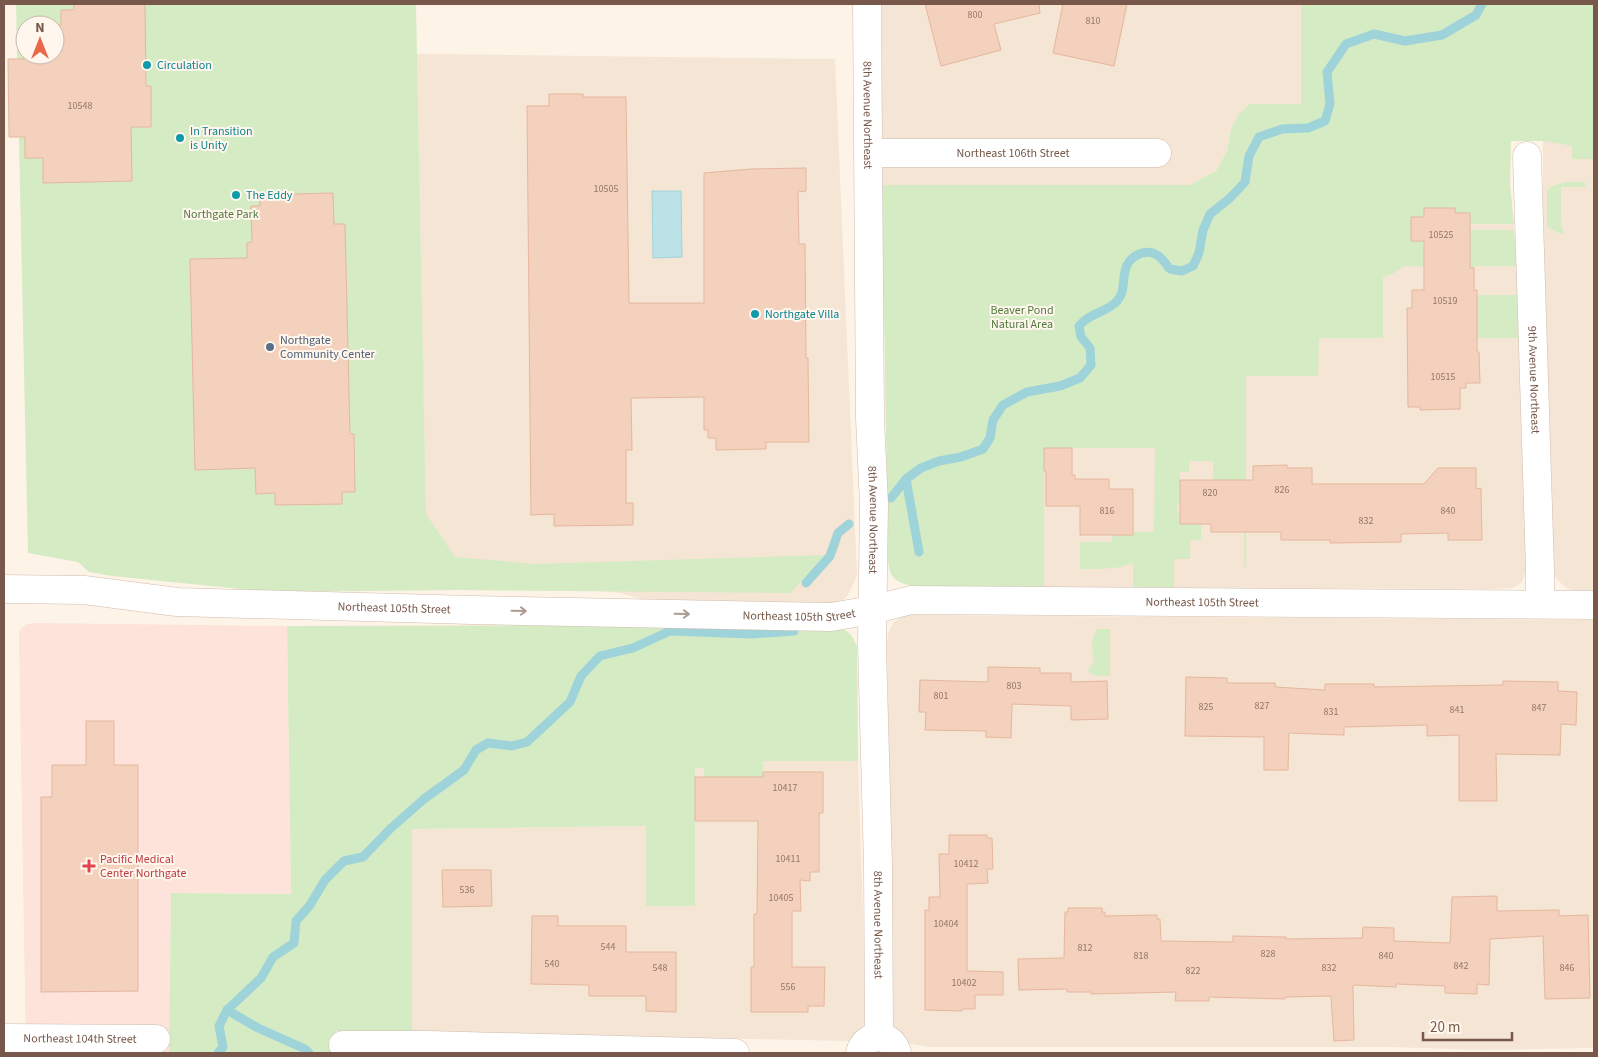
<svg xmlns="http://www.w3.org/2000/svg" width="1598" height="1057" viewBox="0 0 1598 1057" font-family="'Source Sans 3',sans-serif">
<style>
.residential{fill:#f5e5d4}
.commercial{fill:#fde3da}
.green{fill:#d5ebc4;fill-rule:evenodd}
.water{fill:#bae2e7;stroke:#9fd3da}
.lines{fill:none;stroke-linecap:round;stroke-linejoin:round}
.stream{stroke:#9fd3da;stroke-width:9}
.building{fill:#f3d1bd;stroke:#e6b69d}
.minor-casing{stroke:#d1bcae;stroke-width:29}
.minor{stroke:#fff;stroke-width:28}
.oneway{stroke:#ad9b92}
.culture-dot{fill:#0f9aa8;stroke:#fff7ed;stroke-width:2}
.service-dot{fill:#5c6f8a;stroke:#fff7ed;stroke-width:2}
.health-dot{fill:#e0444e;stroke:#fff7ed;stroke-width:2}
.labels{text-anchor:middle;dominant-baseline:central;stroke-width:4;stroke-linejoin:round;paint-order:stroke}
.number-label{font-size:10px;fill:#967667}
.culture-label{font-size:12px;fill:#0d838f;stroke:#fff7ed;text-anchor:start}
.street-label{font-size:12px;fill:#77584a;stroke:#fff7ed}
.park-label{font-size:12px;fill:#52783e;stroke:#fff7ed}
.service-label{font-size:12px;fill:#4e5e75;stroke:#fff7ed;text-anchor:start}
.health-label{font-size:12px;fill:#be3a42;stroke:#fff7ed;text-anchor:start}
</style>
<rect width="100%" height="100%" fill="#fdf3e6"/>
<!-- residential -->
<g class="residential">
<polygon points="882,4 1301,4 1301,104 1231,129 1227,151 1216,171 1190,185 882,185"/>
<polygon points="417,54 835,59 857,576 848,595 842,601 832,603 648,601 620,593 478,580 427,580"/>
<polygon points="1543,141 1572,146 1572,159 1594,159 1594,591 1571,590 1564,586 1555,577 1552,558 1543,274"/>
<polygon points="1318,185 1510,185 1517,266 1521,341 1526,570 1522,582 1518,585 1512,588 1493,589 1044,587 1044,448 1181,448 1246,388 1246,376"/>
<polygon points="910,615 1594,620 1594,1048 1480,1050 1391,1047 928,1047 905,1043 893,1029 887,645 888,633 893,623 901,617"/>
<polygon points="695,761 858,761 866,1013 863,1028 859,1034 849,1041 412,1032 412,829 646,826 695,823"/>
</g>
<!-- commercial -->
<polygon class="commercial" points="35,623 287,626 291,894 171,893 169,1053 26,1053 19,637 20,629 27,624"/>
<!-- green -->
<g class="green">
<path d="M16,4h400l10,510 29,43 79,7 293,-9 -37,38 -333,-3 -185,2 -160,-16 -23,-4 -11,-10 -50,-9zM25,25h30v30h-30z"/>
<path d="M1301,4h293v155h-22v-13l-29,-5h-32l-1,44 4,39h-44v-11h-15v-5h-31v9h-13v24h59v-11h44l3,36h-42l-1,2 -70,-2 -10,7 -11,4v61h-64l-1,38h-72v191h-2v-46l-31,-41v-19h-24v11h-9v33h-3v7l3,1v11h21v16h-11v19h-16v28h-41v-24c-17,7 -34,6 -53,6v-27h32v-7h21v-3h21l1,-84h-111v139l-132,-1c-17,-4 -23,-9 -24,-27l-6,-374h308l26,-14 11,-20 4,-22 7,-14 12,-11h51z"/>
<polygon points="1566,182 1585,182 1585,187 1561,187 1561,223 1564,234 1559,233 1547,227 1547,190 1553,186"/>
<polygon points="1475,295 1518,295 1520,338 1415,338"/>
<path d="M831,625c15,4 21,7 26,22l1,114h-95v16l-48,33h-20v96h-49v-80l-234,3v203l-76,-1 -1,22h-166l2,-160 120,1 -4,-268zM695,768h9v12h-9z"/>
<path d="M1097,629h13v47h-14l-7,-4 -1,-3c10,-10 4,-13 4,-24 0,-5 3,-11 5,-16z"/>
</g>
<!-- water -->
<polygon class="water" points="652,191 681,191 682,257 653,258"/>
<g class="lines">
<!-- stream -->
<g class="stream">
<polyline points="906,479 919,552"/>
<path d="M891,498l15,-19 15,-11 18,-7 22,-4 22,-8 7,-11 3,-18 10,-15 24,-13 33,-6 20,-8 11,-13 -1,-17 -9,-11 -2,-11c10,-13 27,-13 38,-25 13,-13 -2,-39 25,-48 14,-4 21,7 28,16l12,2 11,-5 6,-13 4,-23 7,-16 20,-16 15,-16 4,-26 10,-19 23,-8 26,-1 17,-7 5,-17 -3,-32 19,-28 28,-10 31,7 37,-6 34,-20 6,-11"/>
<polyline points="806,583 830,556 838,533 849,524"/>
<polyline points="227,1010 258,1028 305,1049 309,1053"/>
<polyline points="218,1053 223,1047 219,1026 227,1010 261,978 273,957 294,943 296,921 310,905 325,880 344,861 363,857 390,829 424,799 464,770 476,750 488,743 512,746 527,742 570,702 581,676 600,656 633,648 670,631 751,634 794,631"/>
</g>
</g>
<!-- building -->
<g class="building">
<polygon points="74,4 145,4 146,86 151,86 151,127 131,127 132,181 43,183 43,158 25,158 25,137 9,137 8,59 24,59 23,25 25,25 25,55 55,55 55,25 61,25 61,10 74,10"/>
<polygon points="925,4 1039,4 1040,13 994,24 1001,50 941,66"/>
<polygon points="1063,4 1127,4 1114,66 1053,53"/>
<polygon points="549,94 583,94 583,97 626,97 629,303 704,303 704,173 752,169 806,168 806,191 798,192 799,244 805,244 806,358 808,358 809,442 766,442 766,449 716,450 716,438 708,438 708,430 704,430 704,397 631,398 632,450 626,450 626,503 633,503 633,525 554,526 554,514 531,515 527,106 549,106"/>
<polygon points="333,193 334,224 345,224 350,434 354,434 355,492 342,492 342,504 275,505 275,493 256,494 255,468 195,470 190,259 247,258 247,243 252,242 251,206 260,206 260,195"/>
<polygon points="1424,208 1455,208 1455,213 1470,213 1470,268 1474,268 1474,290 1477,290 1477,352 1479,352 1480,383 1466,383 1466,388 1460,388 1460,409 1420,410 1420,407 1408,407 1407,308 1412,308 1412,290 1424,290 1424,241 1411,241 1411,217 1424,217"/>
<polygon points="1044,448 1072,448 1072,475 1075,475 1075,479 1109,479 1109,489 1133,489 1133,535 1080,535 1080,506 1046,506 1046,471 1044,471"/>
<polygon points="1287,465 1287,468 1312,468 1312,484 1424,484 1438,468 1476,468 1476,489 1481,488 1482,540 1448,540 1448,533 1401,534 1401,542 1330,543 1330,540 1281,540 1281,532 1211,532 1211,524 1180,524 1180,480 1253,480 1253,466"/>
<polygon points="988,667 1040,668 1040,673 1071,673 1071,682 1107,681 1108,719 1071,720 1071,706 1012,704 1011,738 986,737 986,731 925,730 926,712 919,712 920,680 988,682"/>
<polygon points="1186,677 1227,678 1227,683 1275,683 1275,687 1325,690 1325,684 1374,684 1374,687 1503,685 1503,681 1558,682 1558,691 1577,692 1576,725 1561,724 1560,755 1496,754 1497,801 1459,801 1459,735 1427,736 1427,725 1344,727 1344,735 1289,733 1288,770 1264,770 1264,737 1185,736"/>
<polygon points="86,721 114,721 114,765 138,765 138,991 41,992 41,797 52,797 52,765 86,765"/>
<polygon points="763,772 823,772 823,813 819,813 819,872 810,872 810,881 800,880 801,911 792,911 792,967 825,967 824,1006 808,1006 808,1012 751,1012 751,967 754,967 754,914 757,914 758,821 695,821 695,777 763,777"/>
<polygon points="949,835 987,835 987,838 992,838 993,869 987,869 988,883 967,884 967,971 1003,972 1003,995 975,995 975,1009 962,1009 962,1011 925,1010 925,910 929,910 929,897 940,897 939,854 949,854"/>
<polygon points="442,870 491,870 492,906 443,907"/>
<polygon points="1497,896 1497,911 1559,910 1559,916 1588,915 1590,998 1545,999 1543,936 1490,939 1489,985 1477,984 1477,994 1445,993 1445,986 1396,984 1396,987 1353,985 1354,1040 1334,1041 1331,996 1285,997 1285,999 1209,997 1209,1001 1175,1001 1176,992 1091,994 1091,992 1067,992 1067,989 1019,990 1018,959 1064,958 1065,912 1068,912 1068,908 1102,908 1102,912 1105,912 1105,916 1157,915 1157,919 1160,919 1161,941 1233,942 1233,936 1286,937 1286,939 1362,938 1363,927 1394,928 1394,941 1450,943 1452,897"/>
<polygon points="532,916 558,916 558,926 626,926 626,952 676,952 676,1012 646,1011 646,996 589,996 589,985 531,984"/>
</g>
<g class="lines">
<!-- minor casing -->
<g class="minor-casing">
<g id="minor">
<path id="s1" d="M867,4l3,414 4,86 -2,142 6,219 1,172"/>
<path id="s2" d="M869,153h288"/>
<path id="s3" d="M1527,156l13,414v34"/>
<path id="s4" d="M4,589l80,1 93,12 294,8 360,7 41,-7 39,-10 683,5"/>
<path id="s5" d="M4,1038l152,1"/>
<polyline points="343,1045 428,1045 735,1053"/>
<path d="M860,1053c5,-21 32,-21 37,0"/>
</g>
</g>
<!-- minor -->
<use href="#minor" class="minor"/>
</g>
<!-- one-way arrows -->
<defs><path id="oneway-shaft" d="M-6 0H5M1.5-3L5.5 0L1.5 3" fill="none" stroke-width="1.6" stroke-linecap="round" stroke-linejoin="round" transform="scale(1.25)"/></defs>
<g class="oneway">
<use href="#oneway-shaft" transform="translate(519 611) rotate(1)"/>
<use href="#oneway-shaft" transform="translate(682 614) rotate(1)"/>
</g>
<!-- markers -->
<g class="culture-dot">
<circle cx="147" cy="65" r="5"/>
<circle cx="180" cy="138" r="5"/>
<circle cx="236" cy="195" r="5"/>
<circle cx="755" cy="314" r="5"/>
</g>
<circle class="service-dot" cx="270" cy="347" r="5"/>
<path class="health-dot" d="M86.5 858.5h5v5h5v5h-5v5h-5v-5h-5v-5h5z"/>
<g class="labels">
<!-- number labels -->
<g class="number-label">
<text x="975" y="15">800</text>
<text x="1093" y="21">810</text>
<text x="80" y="106">10548</text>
<text x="606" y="189">10505</text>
<text x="1441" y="235">10525</text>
<text x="1445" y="301">10519</text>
<text x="1443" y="377">10515</text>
<text x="1282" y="490">826</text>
<text x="1210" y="493">820</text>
<text x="1107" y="511">816</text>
<text x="1448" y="511">840</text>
<text x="1366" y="521">832</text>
<text x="1014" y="686">803</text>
<text x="941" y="696">801</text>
<text x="1262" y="706">827</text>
<text x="1206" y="707">825</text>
<text x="1539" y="708">847</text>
<text x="1457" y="710">841</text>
<text x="1331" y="712">831</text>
<text x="785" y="788">10417</text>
<text x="788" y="859">10411</text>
<text x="966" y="864">10412</text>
<text x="467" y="890">536</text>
<text x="781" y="898">10405</text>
<text x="946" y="924">10404</text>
<text x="608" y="947">544</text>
<text x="1085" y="948">812</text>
<text x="1268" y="954">828</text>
<text x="1141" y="956">818</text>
<text x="1386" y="956">840</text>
<text x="552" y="964">540</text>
<text x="1461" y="966">842</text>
<text x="660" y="968">548</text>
<text x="1329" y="968">832</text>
<text x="1567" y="968">846</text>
<text x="1193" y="971">822</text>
<text x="964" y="983">10402</text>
<text x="788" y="987">556</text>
</g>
<!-- culture labels -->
<g class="culture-label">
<text x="157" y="65">Circulation</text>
<text x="190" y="131">In Transition<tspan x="190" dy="14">is Unity</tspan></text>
<text x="246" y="195">The Eddy</text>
<text x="765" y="314">Northgate Villa</text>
</g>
<!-- street labels -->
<g class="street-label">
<text stroke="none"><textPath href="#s1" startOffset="111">8th Avenue Northeast</textPath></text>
<text stroke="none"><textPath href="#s2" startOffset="144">Northeast 106th Street</textPath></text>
<text stroke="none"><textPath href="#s3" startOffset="224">9th Avenue Northeast</textPath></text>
<text stroke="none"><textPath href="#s1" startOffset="516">8th Avenue Northeast</textPath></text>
<text stroke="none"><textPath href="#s4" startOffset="1201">Northeast 105th Street</textPath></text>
<text stroke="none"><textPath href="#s4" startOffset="391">Northeast 105th Street</textPath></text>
<text stroke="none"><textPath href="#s4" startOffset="796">Northeast 105th Street</textPath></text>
<text stroke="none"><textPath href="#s1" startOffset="921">8th Avenue Northeast</textPath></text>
<text stroke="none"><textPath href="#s5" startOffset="76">Northeast 104th Street</textPath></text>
</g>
<!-- park labels -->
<g class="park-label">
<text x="221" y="214">Northgate Park</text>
<text x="1022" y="310">Beaver Pond<tspan x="1022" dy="14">Natural Area</tspan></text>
</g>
<!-- service labels -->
<g class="service-label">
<text x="280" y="340">Northgate<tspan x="280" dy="14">Community Center</tspan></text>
</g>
<!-- health labels -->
<g class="health-label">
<text x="100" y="859">Pacific Medical<tspan x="100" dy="14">Center Northgate</tspan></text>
</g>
</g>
<!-- border -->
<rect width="1598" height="1057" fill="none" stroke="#77584a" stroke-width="10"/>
<!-- north arrow -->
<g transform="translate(40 40)"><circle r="24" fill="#fff7ed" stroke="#c9b7ac"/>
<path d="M0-4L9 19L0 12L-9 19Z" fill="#ea6748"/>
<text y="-8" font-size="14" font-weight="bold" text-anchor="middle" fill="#77584a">N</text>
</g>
<!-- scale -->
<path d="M1423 1032v8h89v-8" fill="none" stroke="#77584a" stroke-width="2.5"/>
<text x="1430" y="1032" font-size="15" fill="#77584a" stroke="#fff7ed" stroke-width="4" paint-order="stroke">20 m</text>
</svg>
